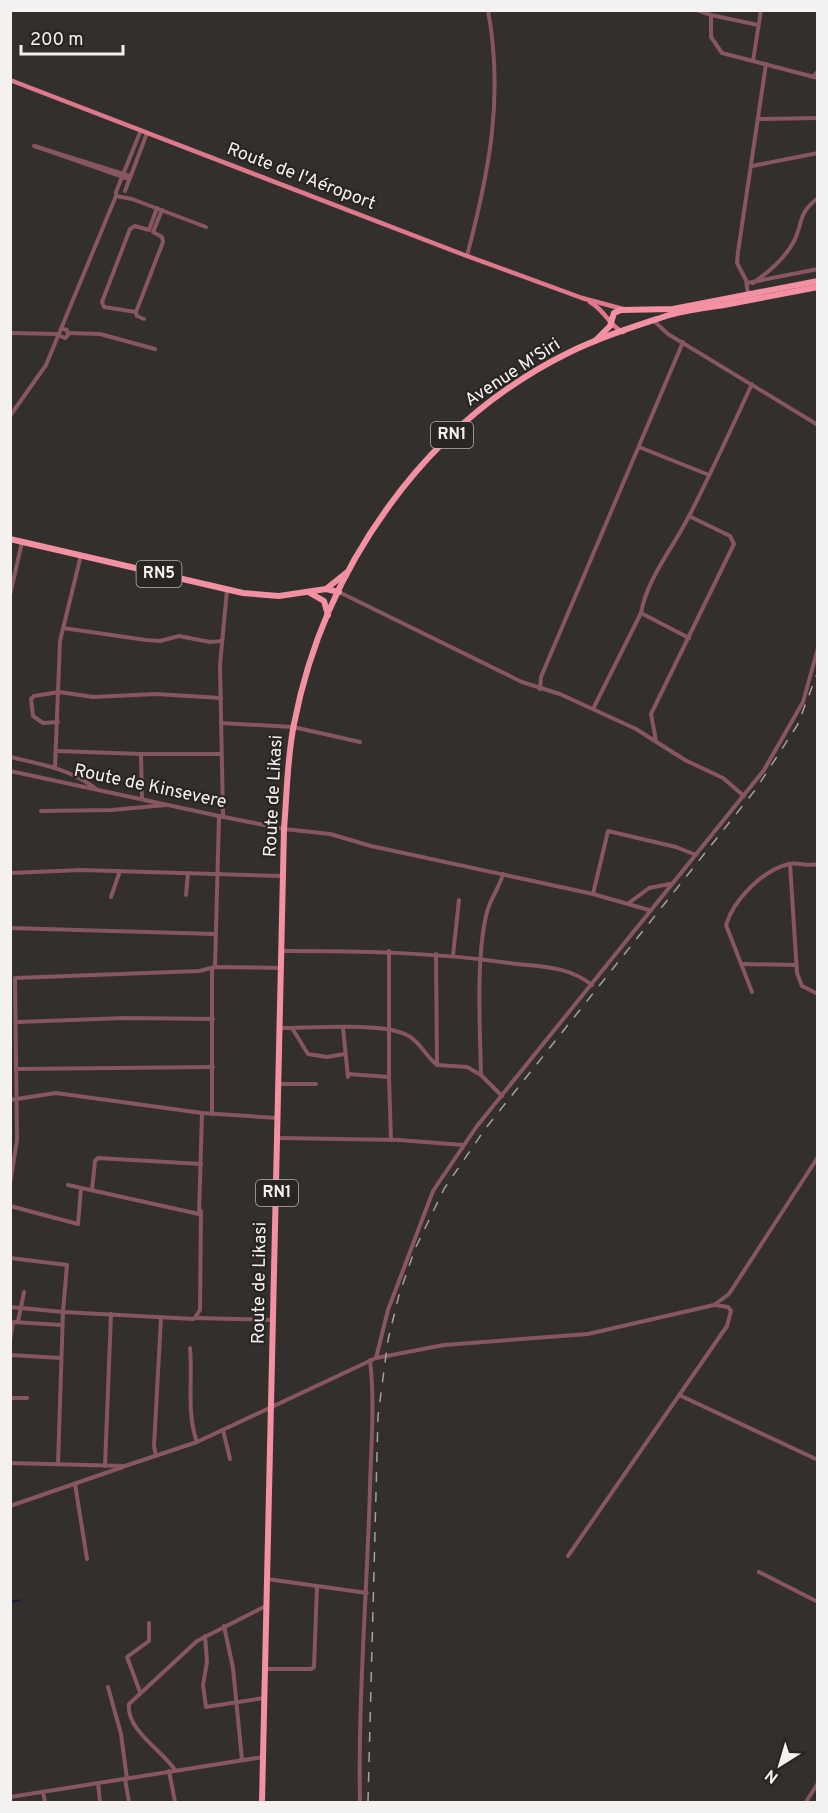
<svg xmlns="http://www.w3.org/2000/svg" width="828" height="1813" viewBox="0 0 828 1813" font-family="Overpass,sans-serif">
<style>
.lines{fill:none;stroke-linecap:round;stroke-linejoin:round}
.stream{stroke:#081c4c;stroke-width:1.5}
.minor{stroke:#88565e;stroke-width:4}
.major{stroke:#df788b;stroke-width:4.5}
.highway{stroke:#f390a1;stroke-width:6}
.rail{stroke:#a4a1a0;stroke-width:1.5;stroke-dasharray:10 10;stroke-linecap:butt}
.labels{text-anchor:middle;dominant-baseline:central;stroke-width:4.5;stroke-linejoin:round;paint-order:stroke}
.shield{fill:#282523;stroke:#b7b4b3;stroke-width:1.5}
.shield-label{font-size:16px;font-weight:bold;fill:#f4f2f1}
.street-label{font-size:18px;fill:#f4f2f1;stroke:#282523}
</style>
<rect width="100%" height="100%" fill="#322f2d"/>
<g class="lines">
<!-- stream -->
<polyline class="stream" points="10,1602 20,1600"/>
<!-- minor -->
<g class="minor">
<polyline points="697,10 711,15 711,37 722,53 818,78"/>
<polyline points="711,15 758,25"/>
<polyline points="753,61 761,10"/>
<polyline points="813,77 818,71"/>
<polyline points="759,119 818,118"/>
<polyline points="141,130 116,192 116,196 132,199 206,227"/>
<polyline points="34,146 130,176"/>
<polyline points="35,146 129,179"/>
<polyline points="752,166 818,153"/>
<polyline points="125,191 147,133"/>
<polyline points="157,208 149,230 135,226 130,229 102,302 104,307 136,312 163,242 162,237 153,232 162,210"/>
<path d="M467,256c22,-84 37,-158 21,-246"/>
<polyline points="747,283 818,269"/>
<path d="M753,283c16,-11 31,-24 40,-40 11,-20 3,-28 25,-45"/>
<polyline points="748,294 746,280 737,263 738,252 766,64"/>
<polyline points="136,313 137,316 144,319"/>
<polyline points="654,321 668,334 818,425"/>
<polyline points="10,333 59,334"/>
<polyline points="68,333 100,334 155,349"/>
<polyline points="60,336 65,338 68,335 67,330 63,329"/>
<polyline points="10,416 46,365 116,196"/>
<polyline points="639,447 709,475"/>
<polyline points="339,592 522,682 560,694 636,729 685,760 723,778 744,796"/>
<polyline points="10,595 22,542"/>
<polyline points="63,628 146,640 160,641 179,636 210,642 222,641"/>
<path d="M689,638l-48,-25c6,-34 31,-64 47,-95 23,-44 43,-89 64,-134"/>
<polyline points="540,689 541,677 683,342"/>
<polyline points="593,709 641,613"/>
<polyline points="58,722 43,723 33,716 31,699 34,696 59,692 93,697 156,694 221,698"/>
<polyline points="221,723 293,727 360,742"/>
<polyline points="656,741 651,714 734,544 730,536 689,516"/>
<polyline points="57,751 141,754"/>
<path d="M10,757c31,7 60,12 85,31"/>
<polyline points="55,767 60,641 81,555"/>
<polyline points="10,771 219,816 284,829 330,834 371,846 593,894 649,910"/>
<polyline points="142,799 141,754 221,754"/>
<polyline points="41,811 112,810 166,805"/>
<polyline points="223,817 220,665 227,590"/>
<polyline points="790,864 797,973 802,986 818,994"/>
<polyline points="10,873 81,870 282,876"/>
<polyline points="593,894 608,831 676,847 696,855"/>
<polyline points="186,895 188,873"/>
<polyline points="111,897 120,871"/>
<polyline points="629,903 649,888 670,884"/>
<polyline points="10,928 215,934"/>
<path d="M283,951c76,0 150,1 226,12 30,4 58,2 83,22"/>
<polyline points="436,954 437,1064"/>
<polyline points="453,955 459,900"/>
<polyline points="743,964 796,965"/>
<polyline points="215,967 219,816"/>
<polyline points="212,968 212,1114"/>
<path d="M752,992l-26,-67c8,-26 37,-55 63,-61 10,-2 18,3 29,0"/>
<polyline points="18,1022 125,1018 213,1019"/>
<path d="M281,1028c30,0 102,-6 126,7 14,7 18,21 30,30l30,2 14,8 21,21"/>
<polyline points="292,1028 308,1054 327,1057 345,1054"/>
<polyline points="343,1028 348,1077"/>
<polyline points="17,1069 213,1067"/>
<polyline points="348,1074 389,1077 391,1140"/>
<path d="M481,1075c-1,-47 -5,-115 5,-159 3,-16 12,-25 17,-42"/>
<polyline points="389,1077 389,951"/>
<polyline points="280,1084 316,1084"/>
<polyline points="10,1100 56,1093 202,1113 277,1118"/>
<polyline points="278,1138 399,1140 463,1145"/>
<polyline points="10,1184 17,1140 15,978 199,971 215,967 282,968"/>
<polyline points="68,1185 199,1214 202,1113"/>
<polyline points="92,1190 95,1161 98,1158 201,1164"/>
<polyline points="10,1206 78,1224 81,1188"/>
<polyline points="10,1258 67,1265 63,1312 194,1319 200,1310 201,1211"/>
<polyline points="10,1307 63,1312 58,1464"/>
<polyline points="196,1318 273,1320"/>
<polyline points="18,1322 24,1292"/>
<polyline points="10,1341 13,1322 62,1325"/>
<path d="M190,1348c3,31 -4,64 7,94"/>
<polyline points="10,1355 61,1358"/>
<polyline points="376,1358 388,1310 433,1191 477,1126 764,770 803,702 818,648"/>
<polyline points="679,1395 818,1460"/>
<polyline points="10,1398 27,1398"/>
<polyline points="223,1430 230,1459"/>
<polyline points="156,1456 154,1446 161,1318"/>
<polyline points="10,1463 125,1466 197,1442 376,1358 444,1345 588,1334 714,1305 729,1294 818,1157"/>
<polyline points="105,1466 111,1314"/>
<polyline points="75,1484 87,1559"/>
<polyline points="10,1506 123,1467"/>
<polyline points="568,1556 727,1326 731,1311 728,1307 715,1305"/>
<polyline points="759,1572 818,1602"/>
<polyline points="267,1579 367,1593"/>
<polyline points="224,1626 233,1668 242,1760"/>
<polyline points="205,1636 207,1662 203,1685 206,1707 264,1698"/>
<polyline points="265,1669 311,1669 314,1667 317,1586"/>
<polyline points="108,1687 121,1734 127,1779"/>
<polyline points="140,1692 127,1657 149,1641 149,1623"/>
<path d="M175,1770c-13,-20 -49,-40 -46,-66l68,-63 69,-35"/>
<polyline points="169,1771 175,1802"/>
<polyline points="125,1779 129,1802"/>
<polyline points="98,1783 100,1802"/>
<polyline points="43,1792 45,1802"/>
<polyline points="10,1797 263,1757"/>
<polyline points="10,1800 11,1802"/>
<path d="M360,1802c-2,-104 7,-209 10,-314 1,-42 5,-86 0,-128"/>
<polyline points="806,1802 818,1783"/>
</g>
<!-- major -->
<g class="major">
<polyline points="10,80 467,256 582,298 623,309"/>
<path d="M590,302c16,9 20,25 33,30"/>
</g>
<!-- highway -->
<g class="highway">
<polyline points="595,341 610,326 614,313 621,310 673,309 818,281"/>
<polyline points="10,539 243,593 279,596 326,589 339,592"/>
<polyline points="326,589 346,573"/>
<polyline points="310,593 324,601 328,615"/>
<path d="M262,1802l22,-973c3,-35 3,-71 10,-105 30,-155 130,-300 274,-371 30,-15 65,-26 98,-37 18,-6 39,-8 58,-11 31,-6 62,-12 94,-18"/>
</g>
<!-- rail -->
<polyline class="rail" points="368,1802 378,1416 388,1340 399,1295 415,1249 444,1189 485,1129 756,789 798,724 818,671"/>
</g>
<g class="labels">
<!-- shield labels -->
<g class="shield">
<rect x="431" y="422" width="42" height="26" rx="4.5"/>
<rect x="136.5" y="561" width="45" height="26" rx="4.5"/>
<rect x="256" y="1180" width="42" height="26" rx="4.5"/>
</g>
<g class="shield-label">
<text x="452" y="435">RN1</text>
<text x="159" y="574">RN5</text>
<text x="277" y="1193">RN1</text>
</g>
<!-- street labels -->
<g class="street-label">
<text transform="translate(301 177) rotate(21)">Route de l'Aéroport</text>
<text transform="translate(513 373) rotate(-33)">Avenue M'Siri</text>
<text transform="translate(150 787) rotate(12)">Route de Kinsevere</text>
<text transform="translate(274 796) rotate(-87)">Route de Likasi</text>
<text transform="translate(260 1283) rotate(-89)">Route de Likasi</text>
</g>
</g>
<!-- border -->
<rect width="828" height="1813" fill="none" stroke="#f4f2f1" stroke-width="24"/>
<!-- north arrow -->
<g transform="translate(780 1765) rotate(217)" stroke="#282523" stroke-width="4.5" paint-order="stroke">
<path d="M0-4.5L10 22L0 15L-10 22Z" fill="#f4f2f1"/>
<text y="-9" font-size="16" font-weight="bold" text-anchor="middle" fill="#f4f2f1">N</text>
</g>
<!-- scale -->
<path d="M21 45v9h102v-9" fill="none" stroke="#f4f2f1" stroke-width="3"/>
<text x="30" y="45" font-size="18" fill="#f4f2f1" stroke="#282523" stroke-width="4.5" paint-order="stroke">200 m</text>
</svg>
